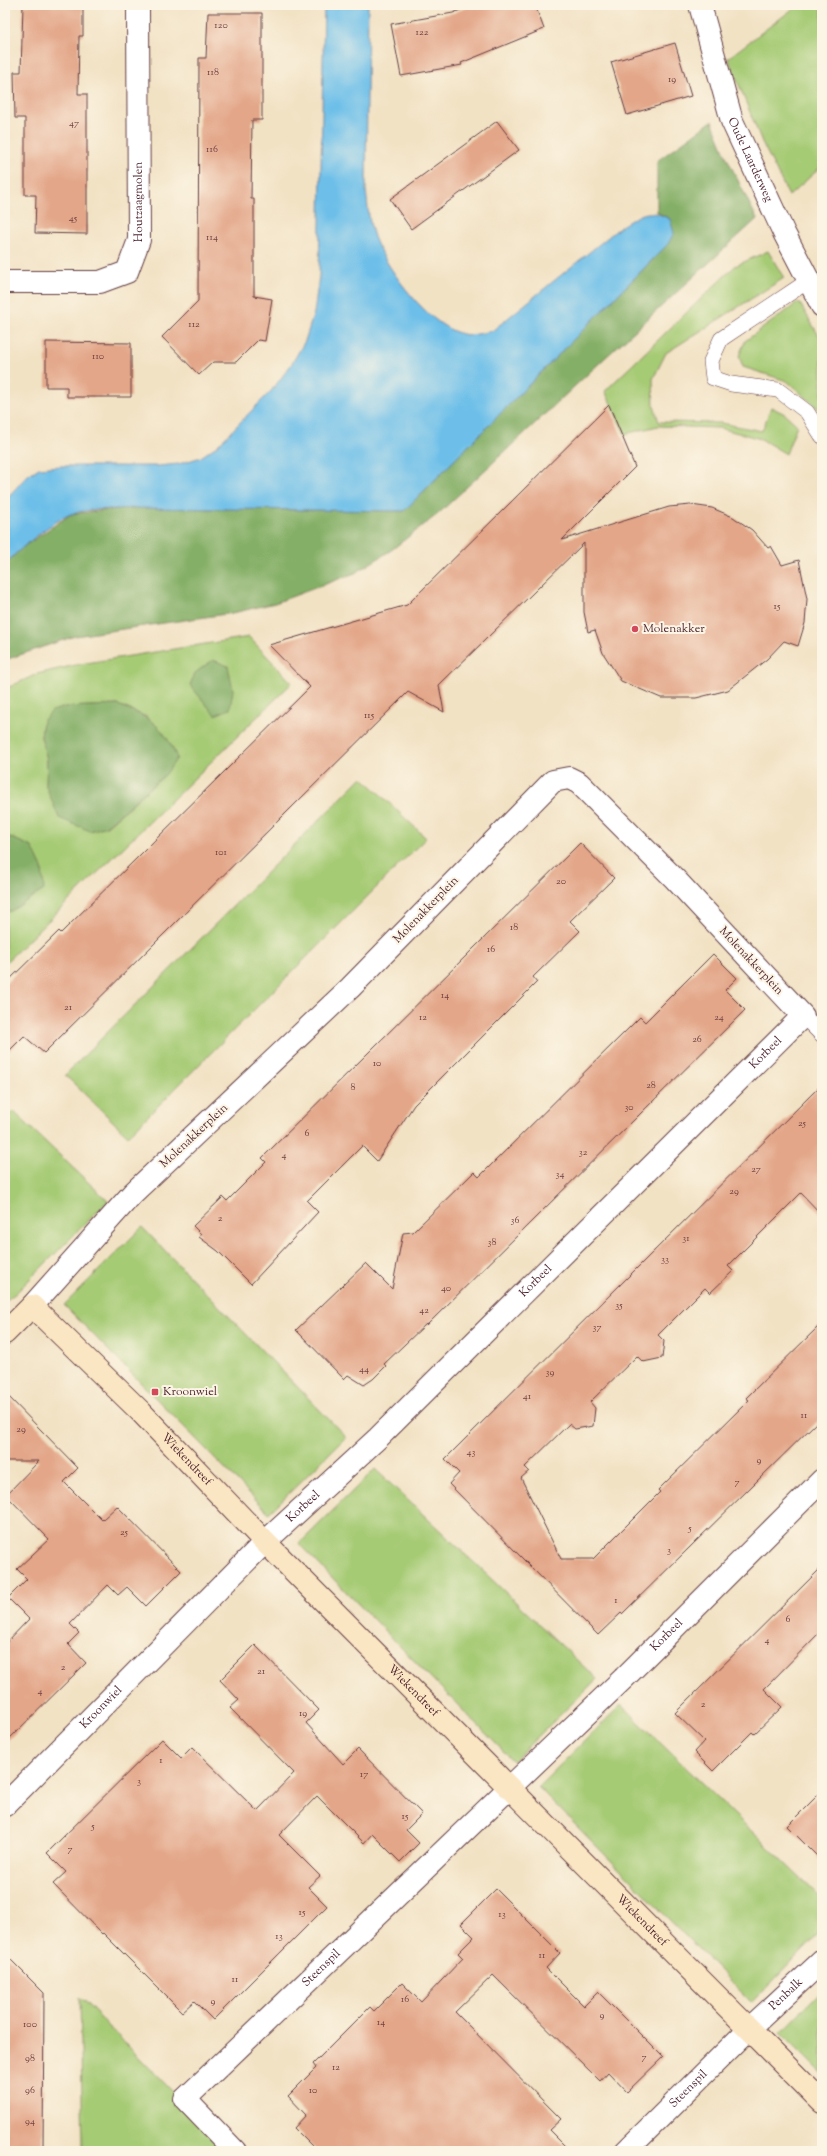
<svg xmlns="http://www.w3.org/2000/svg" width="827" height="2156" viewBox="0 0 827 2156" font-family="'Sorts Mill Goudy',serif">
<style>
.green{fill:#a6cb75;stroke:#787550;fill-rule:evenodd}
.forest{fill:#84af66;stroke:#676748}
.water{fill:#6dbfe9;stroke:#5c6f8a}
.building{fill:#e3a688}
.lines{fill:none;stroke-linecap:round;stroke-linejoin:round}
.lane-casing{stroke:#633c42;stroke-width:16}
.street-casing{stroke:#633c42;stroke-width:24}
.secondary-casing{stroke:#633c42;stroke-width:24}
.lane{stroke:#fff;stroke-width:15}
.street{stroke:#fff;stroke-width:22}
.secondary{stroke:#fbe6c4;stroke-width:22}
.poi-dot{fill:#d1495b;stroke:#fcf5e5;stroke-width:1.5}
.labels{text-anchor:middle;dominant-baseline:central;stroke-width:4;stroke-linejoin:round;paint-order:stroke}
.number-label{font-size:10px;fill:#704142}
.street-label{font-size:12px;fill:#4a1f2b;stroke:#fcf5e5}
.poi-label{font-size:12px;fill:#4a1f2b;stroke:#fcf5e5;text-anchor:start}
</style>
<rect width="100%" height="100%" fill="#fcf5e5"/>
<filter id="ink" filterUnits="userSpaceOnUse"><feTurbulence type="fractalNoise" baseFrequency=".025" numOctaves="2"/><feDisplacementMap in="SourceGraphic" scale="8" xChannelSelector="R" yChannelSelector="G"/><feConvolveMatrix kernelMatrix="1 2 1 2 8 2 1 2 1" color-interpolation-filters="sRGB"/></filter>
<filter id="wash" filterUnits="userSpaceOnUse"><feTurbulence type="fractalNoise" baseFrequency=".012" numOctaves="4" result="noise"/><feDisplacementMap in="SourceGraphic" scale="16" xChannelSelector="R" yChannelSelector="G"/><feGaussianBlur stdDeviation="0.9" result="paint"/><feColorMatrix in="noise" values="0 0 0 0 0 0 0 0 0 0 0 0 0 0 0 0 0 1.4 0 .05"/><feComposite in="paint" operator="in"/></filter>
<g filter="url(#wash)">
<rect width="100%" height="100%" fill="#f2e2c4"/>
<!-- green -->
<g class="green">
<polygon points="798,5 822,5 822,166 789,196 762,142 728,58"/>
<polygon points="768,251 784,278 666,353 653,379 654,406 659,422 721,423 762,431 771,407 785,414 797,425 786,454 761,439 719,428 658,426 625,434 605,391 735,266"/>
<polygon points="799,302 822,341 822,412 787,381 743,367 739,356 745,341"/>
<path d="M249,637l43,46 -287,280v-51l6,-1 21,-64 -27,-12v-146l32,-15 43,-10zM118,705l29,12 19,57 -59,52 -17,5 -44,-45 1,-27 -6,-22 2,-16 22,-14z"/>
<polygon points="362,777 426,838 128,1136 65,1075"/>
<polygon points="13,1111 108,1201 16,1293 5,1301 5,1119"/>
<polygon points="142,1227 346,1437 269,1513 64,1305"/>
<polygon points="375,1469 597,1679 513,1761 299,1544"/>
<polygon points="621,1705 822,1899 822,1930 752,2003 538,1787"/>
<polygon points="822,1991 822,2074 781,2033"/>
<polygon points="80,1997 231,2151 83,2151"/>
</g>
<!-- forest -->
<g class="forest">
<polygon points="712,121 727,158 757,219 606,357 438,514 390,551 355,573 275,603 233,613 75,636 5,660 5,564 23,547 71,514 98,511 133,508 404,511 668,244 670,219 657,212 657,161"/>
<polygon points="213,660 228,666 233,690 230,709 215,715 190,685 195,673"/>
<path d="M118,705c32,13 45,19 59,53l-11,16 -60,52 -16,5 -31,-13 -13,-32 1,-27 -6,-22 2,-16 9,-10 13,-4z"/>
<polygon points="5,835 32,847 42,868 44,890 11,911 5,912"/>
</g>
<!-- water -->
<path class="water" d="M324,5h44l-2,185c2,18 3,37 11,54 13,28 51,80 82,89 11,4 22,0 33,-2l131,-106c20,-12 25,-17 47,-6l4,14 -6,11 -264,267 -271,-3c-18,2 -45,0 -62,6 -19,7 -51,35 -66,50v-64l23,-25 11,-7 22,-2h97l21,-2 22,-7 17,-12 54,-55 19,-25 14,-24 9,-28 5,-37z"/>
<g id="blocks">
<!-- building -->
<g class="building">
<polygon points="23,5 83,5 83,36 79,36 78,94 87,94 87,234 35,233 36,195 25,195 25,118 15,118 14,72 21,72"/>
<polygon points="473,5 535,5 544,29 461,63 462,65 401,76 391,24 453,13"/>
<polygon points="208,13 262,13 262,120 252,120 251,199 254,199 254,296 272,299 265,341 258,340 236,362 213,362 199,375 162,337 198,301 199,58 206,58"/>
<polygon points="675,43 691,96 627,115 611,62"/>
<polygon points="497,121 519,150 411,229 390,199"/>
<polygon points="46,342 131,343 131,397 67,397 67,387 46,387"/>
<polygon points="609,405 635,467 562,540 669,507 691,505 712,508 733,517 752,530 768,548 771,546 782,565 799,560 807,599 805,623 798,646 784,641 767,659 728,690 696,698 661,698 621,681 603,653 595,630 588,632 584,612 584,543 439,685 444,712 408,692 44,1053 24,1036 5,1055 5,984 59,931 61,933 310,687 269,645 407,605"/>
<polygon points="580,843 614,878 570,921 580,931 533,977 537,982 414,1105 377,1161 362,1146 307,1201 318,1212 251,1284 218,1251 199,1237 201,1234 193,1226 223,1197 227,1201 266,1162 262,1158"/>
<polygon points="713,954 737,978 725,990 745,1010 427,1325 426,1324 384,1364 386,1366 373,1379 364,1385 348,1375 344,1379 296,1330 366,1263 392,1289 403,1233 413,1232 474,1172 479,1177 640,1017 645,1022"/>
<polygon points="822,1084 822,1215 801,1193 728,1266 733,1271 710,1293 705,1288 658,1335 664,1341 662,1358 643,1362 637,1356 590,1402 595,1408 593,1426 575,1429 569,1424 525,1467 529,1471 521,1478 561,1559 593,1559 660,1492 658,1490 749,1400 746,1398 822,1323 822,1417 622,1614 621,1613 598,1635 449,1484 459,1473 445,1459"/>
<polygon points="5,1393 78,1468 64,1482 102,1520 117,1506 181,1571 146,1606 127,1587 118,1595 108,1585 70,1624 79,1633 68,1644 86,1663 5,1743 5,1644 29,1619 8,1598 27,1579 17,1569 49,1539 6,1495 39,1461 5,1461"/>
<polygon points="822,1567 822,1630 764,1689 782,1707 754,1734 752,1732 713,1771 694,1752 704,1741 675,1713"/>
<polygon points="255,1645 319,1710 306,1723 343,1764 358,1749 422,1814 406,1830 419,1843 400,1862 372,1834 364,1843 317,1796 279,1835 320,1876 308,1887 327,1906 213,2020 194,2001 182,2012 103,1933 102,1934 53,1884 66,1872 47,1853 162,1739 181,1758 192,1747 257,1811 294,1773 230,1708 239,1700 220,1680"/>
<polygon points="822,1791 822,1861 787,1826"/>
<polygon points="496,1889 560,1953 546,1968 584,2006 598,1992 663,2057 627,2092 608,2072 600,2081 493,1975 455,2012 561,2119 549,2130 570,2151 317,2151 294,2128 306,2115 288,2096 316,2068 313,2064 370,2007 374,2011 402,1983 421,2002 463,1958 458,1953 474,1937 461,1924"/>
<polygon points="5,1954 44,1993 43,2151 5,2151"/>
</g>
</g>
</g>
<g filter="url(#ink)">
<use href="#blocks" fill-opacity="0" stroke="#633c42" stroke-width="1"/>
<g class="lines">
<!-- lane casing -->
<g class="lane-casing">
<g id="lane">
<polyline points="808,281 721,339 711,361 713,378 731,384 778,390 807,412 822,436"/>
<polyline points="803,1016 822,1035"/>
</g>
</g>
<!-- street casing -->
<g class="street-casing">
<g id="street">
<path id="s1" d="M700,5l32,116 52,112 38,73"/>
<path id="s2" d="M5,282h95l27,-10 12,-32 -1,-235"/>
<path id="s3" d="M5,1805l260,-263 113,-104 425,-422 -128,-137 -96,-96 -10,-5 -16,3 -203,207 -217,205 -101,113"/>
<path id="s4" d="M235,2151l-50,-52 439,-421 198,-198"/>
<path id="s5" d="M626,2151l124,-123 72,-67"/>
</g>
</g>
<!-- secondary casing -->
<g class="secondary-casing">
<g id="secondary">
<path id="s6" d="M5,1333l27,-27 108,105 125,131 557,560"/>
</g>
</g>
<!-- lane -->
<use href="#lane" class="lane"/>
<!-- street -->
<use href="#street" class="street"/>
<!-- secondary -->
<use href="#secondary" class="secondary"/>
</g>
</g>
<!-- markers -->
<g class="poi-dot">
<circle cx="635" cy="629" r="4"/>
<rect x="151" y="1388" width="8" height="8" rx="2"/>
</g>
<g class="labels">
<!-- number labels -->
<g class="number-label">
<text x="221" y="25">120</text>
<text x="422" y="32">122</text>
<text x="213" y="72">118</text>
<text x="672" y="79">19</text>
<text x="74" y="123">47</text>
<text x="212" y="149">116</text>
<text x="73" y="218">45</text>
<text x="212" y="237">114</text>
<text x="194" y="324">112</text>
<text x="98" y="356">110</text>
<text x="777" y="606">15</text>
<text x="369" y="715">115</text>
<text x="221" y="852">101</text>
<text x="561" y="881">20</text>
<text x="514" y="927">18</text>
<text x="491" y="949">16</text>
<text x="445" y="995">14</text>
<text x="68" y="1007">21</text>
<text x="423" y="1017">12</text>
<text x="719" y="1017">24</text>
<text x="697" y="1039">26</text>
<text x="377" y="1063">10</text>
<text x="651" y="1085">28</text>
<text x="353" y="1087">8</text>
<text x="629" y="1107">30</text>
<text x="802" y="1123">25</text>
<text x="307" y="1133">6</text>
<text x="583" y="1152">32</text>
<text x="284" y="1155">4</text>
<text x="756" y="1169">27</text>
<text x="560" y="1174">34</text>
<text x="734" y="1191">29</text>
<text x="220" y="1218">2</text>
<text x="515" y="1220">36</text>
<text x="686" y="1238">31</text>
<text x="492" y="1242">38</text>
<text x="665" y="1259">33</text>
<text x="446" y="1288">40</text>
<text x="619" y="1305">35</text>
<text x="424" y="1310">42</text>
<text x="597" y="1327">37</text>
<text x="364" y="1369">44</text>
<text x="550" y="1372">39</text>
<text x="527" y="1396">41</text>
<text x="804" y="1415">11</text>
<text x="21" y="1429">29</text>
<text x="471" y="1452">43</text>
<text x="759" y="1460">9</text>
<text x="737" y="1482">7</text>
<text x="690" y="1528">5</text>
<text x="124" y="1532">25</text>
<text x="669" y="1550">3</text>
<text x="616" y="1600">1</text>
<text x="788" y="1619">6</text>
<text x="767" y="1640">4</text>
<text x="63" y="1667">2</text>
<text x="261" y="1671">21</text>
<text x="40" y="1691">4</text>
<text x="703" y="1704">2</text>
<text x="303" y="1713">19</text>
<text x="161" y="1760">1</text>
<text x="364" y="1774">17</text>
<text x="139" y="1781">3</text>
<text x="405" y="1816">15</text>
<text x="93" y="1826">5</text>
<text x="70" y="1849">7</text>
<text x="302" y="1912">15</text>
<text x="502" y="1914">13</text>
<text x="279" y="1936">13</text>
<text x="542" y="1955">11</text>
<text x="235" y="1979">11</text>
<text x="405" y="1999">16</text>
<text x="213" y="2001">9</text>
<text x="602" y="2015">9</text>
<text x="381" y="2022">14</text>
<text x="30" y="2024">100</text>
<text x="644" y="2057">7</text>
<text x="30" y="2058">98</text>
<text x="336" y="2067">12</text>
<text x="30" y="2090">96</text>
<text x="313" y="2090">10</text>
<text x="30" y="2121">94</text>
</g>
<!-- street labels -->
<g class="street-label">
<text stroke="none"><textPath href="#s1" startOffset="163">Oude Laarderweg</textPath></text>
<text stroke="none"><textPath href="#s2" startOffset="196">Houtzaagmolen</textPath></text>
<text transform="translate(426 910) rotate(-46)">Molenakkerplein</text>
<text transform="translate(751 961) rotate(47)">Molenakkerplein</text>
<text stroke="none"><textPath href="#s3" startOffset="1070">Korbeel</textPath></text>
<text transform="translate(194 1136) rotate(-43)">Molenakkerplein</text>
<text stroke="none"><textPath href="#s3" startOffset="746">Korbeel</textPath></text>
<text stroke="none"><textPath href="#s6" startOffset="256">Wiekendreef</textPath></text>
<text stroke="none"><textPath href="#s3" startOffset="422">Korbeel</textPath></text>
<text stroke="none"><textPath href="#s4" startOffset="741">Korbeel</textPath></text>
<text stroke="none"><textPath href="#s6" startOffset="580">Wiekendreef</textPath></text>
<text stroke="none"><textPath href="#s3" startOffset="137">Kroonwiel</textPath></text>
<text stroke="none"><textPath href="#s6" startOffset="904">Wiekendreef</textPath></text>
<text stroke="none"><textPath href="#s4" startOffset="261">Steenspil</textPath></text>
<text stroke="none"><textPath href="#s5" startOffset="224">Penbalk</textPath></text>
<text stroke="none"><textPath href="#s5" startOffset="88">Steenspil</textPath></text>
</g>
<!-- poi labels -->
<g class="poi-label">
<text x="643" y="629">Molenakker</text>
<text x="163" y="1392">Kroonwiel</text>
</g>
</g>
<!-- margin -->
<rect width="827" height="2156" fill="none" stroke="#fcf5e5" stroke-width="20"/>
</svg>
